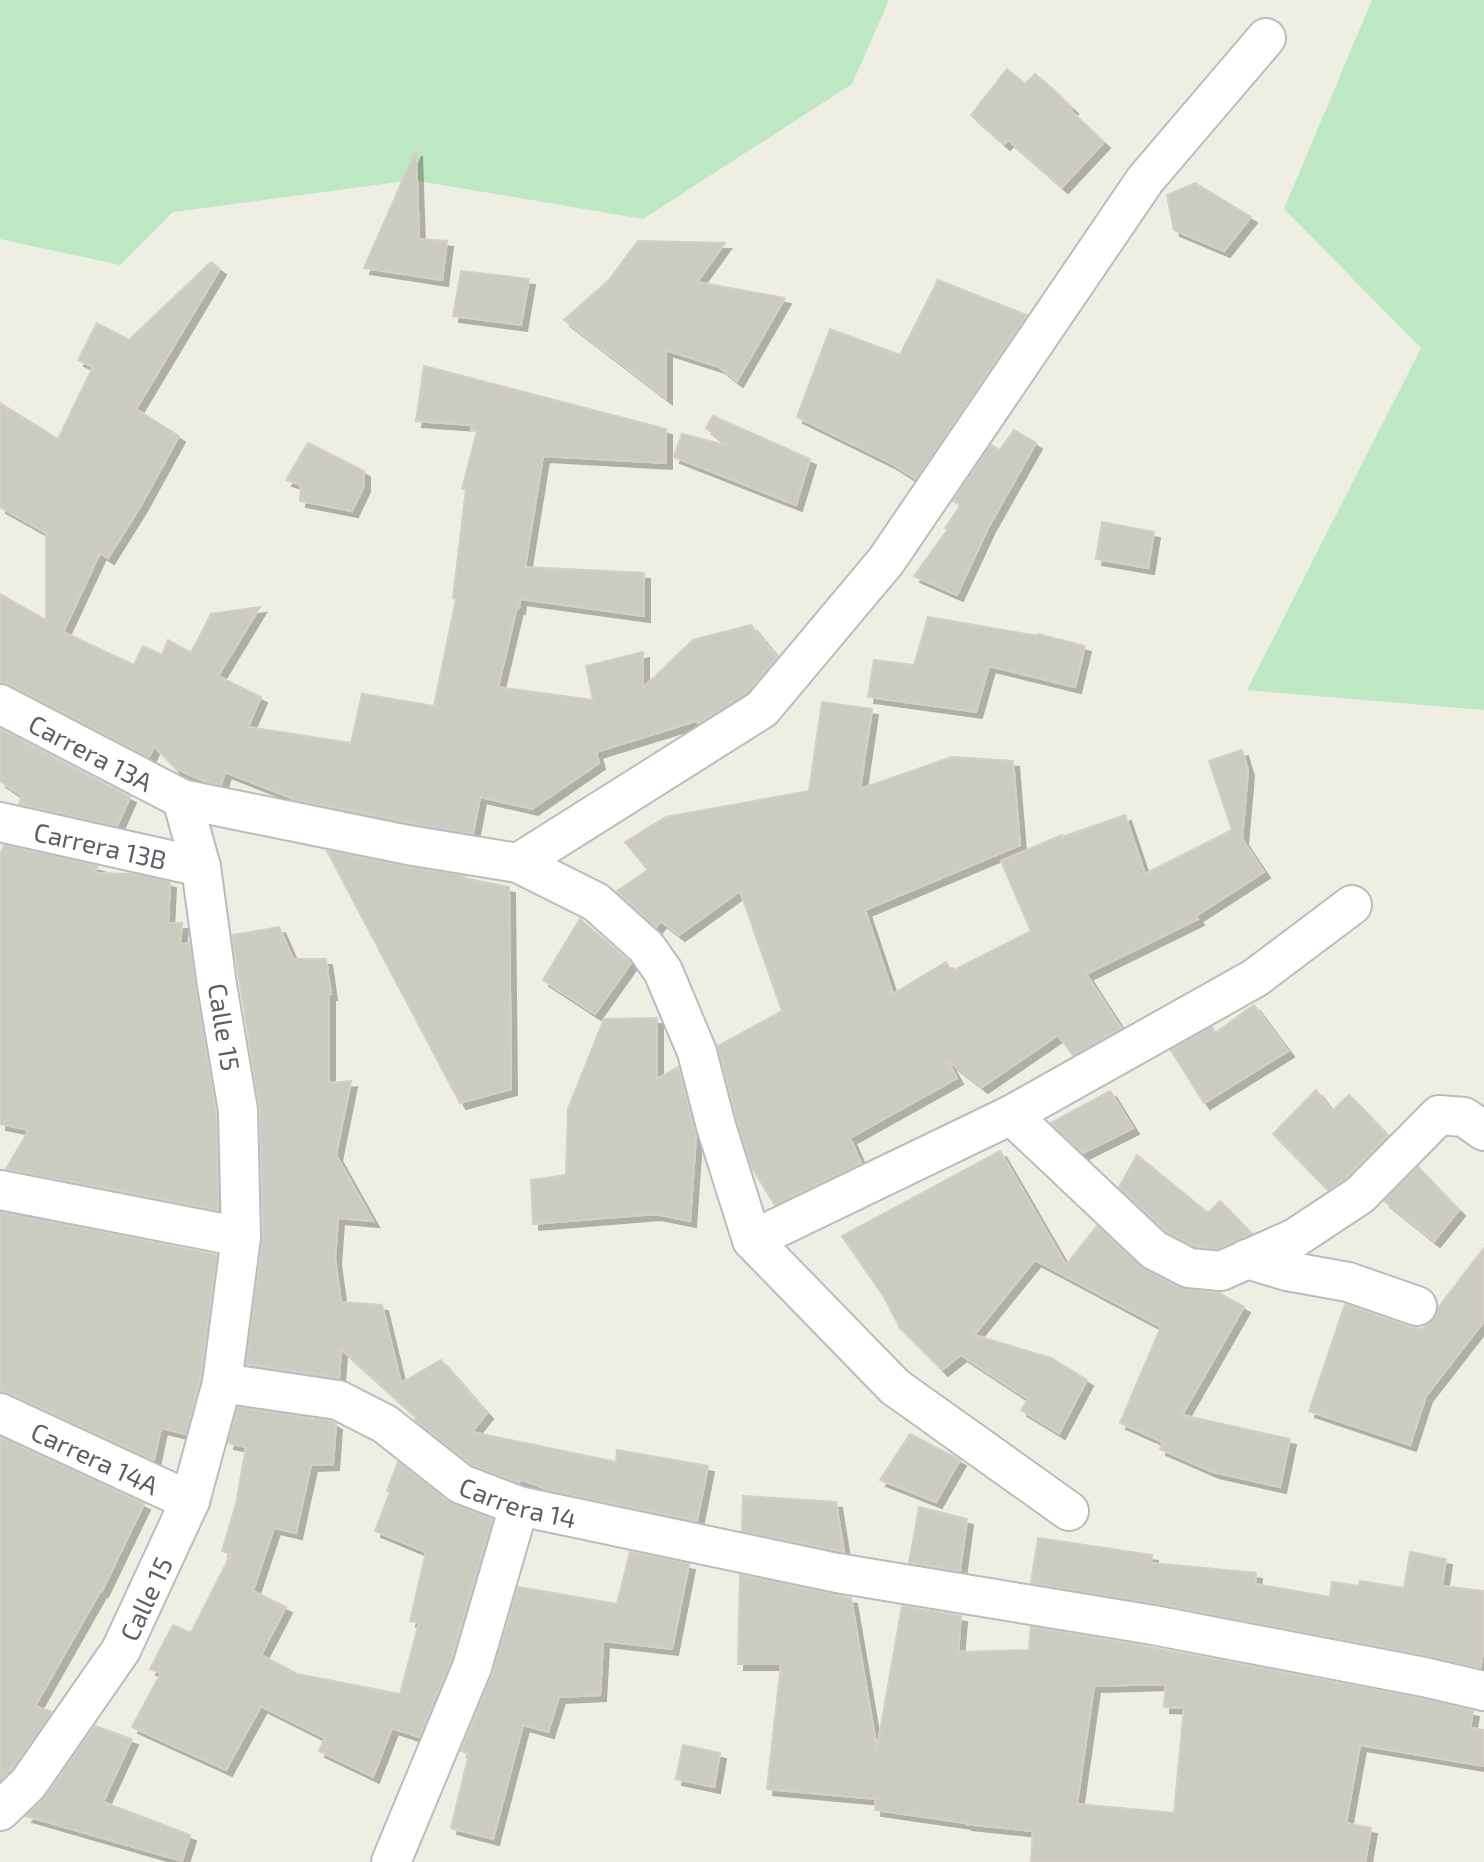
<svg xmlns="http://www.w3.org/2000/svg" width="1484" height="1862" viewBox="0 0 1484 1862" font-family="'Exo 2',sans-serif">
<style>
.green{fill:#bee7c4}
.building{fill:#cbcbc2;stroke:#d3d0c1;stroke-width:2;fill-rule:evenodd;filter:url(#shadow)}
.lines{fill:none;stroke-linecap:round;stroke-linejoin:round}
.minor-casing{stroke:#babcc2;stroke-width:42}
.minor{stroke:#fff;stroke-width:38}
.labels{text-anchor:middle;dominant-baseline:central;stroke-width:5;stroke-linejoin:round;paint-order:stroke}
.street-label{font-size:26px;fill:#5b5e64;stroke:#fff}
</style>
<defs>
<filter id="shadow"><feDropShadow dx="6" dy="6" stdDeviation="0" flood-color="#0004"/></filter>
</defs>
<rect width="100%" height="100%" fill="#eeeee3"/>
<!-- green -->
<g class="green">
<polygon points="0,0 889,0 852,84 643,219 413,180 173,212 120,265 0,239"/>
<polygon points="1372,0 1484,0 1484,710 1247,690 1421,348 1284,209"/>
</g>
<!-- building -->
<g class="building">
<polygon points="1007,69 1025,84 1035,74 1053,89 1072,108 1070,110 1104,142 1062,187 1008,140 1004,144 971,115"/>
<polygon points="416,150 419,239 447,241 442,280 364,268"/>
<polygon points="1195,183 1251,217 1224,251 1174,230 1167,195"/>
<polygon points="638,241 725,243 697,282 785,298 737,381 719,367 666,350 666,398 564,320 609,280"/>
<polygon points="211,262 220,269 136,409 179,436 140,507 108,558 100,553 63,632 134,665 143,646 162,655 168,640 191,653 211,614 260,607 218,676 261,697 248,727 351,743 362,694 434,706 456,599 453,598 466,489 462,489 477,431 471,430 472,425 416,421 424,366 666,429 666,463 543,456 525,567 644,573 644,616 520,599 519,608 517,607 498,687 593,700 586,666 643,652 643,688 693,640 751,625 777,657 747,692 698,723 696,721 596,752 599,763 532,809 480,797 473,834 412,823 294,799 225,772 221,785 207,782 176,769 154,746 149,757 10,685 0,682 0,594 46,620 46,533 0,507 0,403 58,439 93,367 78,360 97,323 129,340"/>
<polygon points="461,271 529,279 521,325 453,316"/>
<polygon points="938,280 1027,315 916,479 889,462 797,417 830,329 900,355"/>
<polygon points="713,416 810,459 796,505 674,457 682,434 729,446 706,428"/>
<polygon points="1014,430 1036,443 988,528 957,595 914,576 948,529 945,528 961,505 953,501 991,445 1000,450"/>
<polygon points="308,443 364,471 364,486 352,511 300,501 301,485 286,480"/>
<polygon points="1102,522 1154,532 1148,568 1096,559"/>
<polygon points="928,617 1038,636 1038,634 1085,646 1075,687 989,666 976,712 868,697 874,660 914,665"/>
<polygon points="822,702 872,709 860,789 952,757 1013,761 1020,845 865,910 893,994 946,962 952,971 1031,931 1001,861 1062,835 1062,837 1125,815 1145,874 1232,830 1209,761 1242,750 1248,770 1242,839 1264,872 1196,916 1198,919 1086,974 1121,1028 1073,1055 1058,1035 982,1087 947,1060 957,1078 850,1138 861,1163 775,1205 752,1168 737,1120 718,1046 782,1011 740,891 679,935 661,921 656,927 617,891 648,870 625,842 666,817 809,791"/>
<polygon points="0,729 130,797 117,826 19,804 22,796 0,781"/>
<polygon points="4,845 98,866 94,873 133,874 170,882 168,923 182,923 180,945 189,943 216,1112 218,1210 6,1169 29,1130 0,1124 0,855"/>
<polygon points="327,851 404,866 465,876 464,878 509,887 511,1089 460,1103"/>
<polygon points="580,919 631,963 595,1014 543,980"/>
<polygon points="279,927 293,959 326,959 331,994 329,994 329,1083 351,1081 336,1155 373,1221 338,1218 335,1259 341,1302 382,1305 401,1383 441,1360 487,1413 472,1432 616,1462 617,1450 708,1466 697,1521 549,1490 520,1479 519,1483 472,1465 415,1420 416,1417 341,1349 339,1378 246,1364 263,1237 260,1109 232,935"/>
<polygon points="1254,1005 1288,1051 1204,1103 1171,1050 1212,1027 1215,1033"/>
<polygon points="657,1018 657,1079 678,1067 696,1136 690,1221 655,1214 533,1224 531,1180 566,1175 568,1109 604,1019"/>
<polygon points="1316,1090 1332,1111 1349,1095 1388,1135 1346,1178 1328,1190 1273,1134"/>
<polygon points="1110,1091 1133,1128 1083,1153 1051,1123"/>
<polygon points="1000,1151 1066,1265 1097,1226 1144,1269 1179,1287 1219,1293 1244,1307 1182,1415 1290,1439 1280,1487 1213,1472 1160,1449 1163,1442 1120,1423 1161,1327 1035,1260 974,1335 1051,1358 1087,1380 1059,1433 1021,1410 1028,1399 961,1355 942,1370 900,1328 884,1297 842,1236"/>
<polygon points="1137,1155 1208,1213 1220,1201 1251,1233 1217,1249 1195,1247 1167,1232 1119,1187"/>
<polygon points="1418,1167 1459,1210 1434,1241 1384,1201"/>
<polygon points="0,1212 217,1255 200,1379 186,1434 161,1428 154,1460 9,1393 0,1391"/>
<polygon points="1484,1248 1484,1321 1426,1396 1410,1445 1309,1411 1345,1304 1410,1327 1422,1329 1432,1322 1437,1314 1438,1308"/>
<polygon points="238,1407 331,1421 336,1424 333,1464 311,1465 296,1533 274,1528 253,1591 286,1607 261,1655 297,1674 400,1694 419,1623 410,1621 426,1552 375,1531 390,1492 387,1491 398,1462 448,1501 492,1519 451,1660 419,1737 392,1728 373,1777 319,1751 325,1738 261,1706 226,1770 132,1727 161,1673 150,1669 173,1625 191,1633 231,1554 222,1551 236,1504 246,1447 228,1443"/>
<polygon points="910,1434 960,1460 936,1502 880,1480"/>
<polygon points="0,1437 144,1504 102,1591 101,1590 35,1706 52,1712 11,1770 0,1781"/>
<polygon points="743,1496 836,1502 844,1552 742,1531"/>
<polygon points="919,1507 967,1519 960,1571 909,1563"/>
<polygon points="1038,1538 1152,1555 1151,1563 1256,1573 1255,1584 1330,1597 1332,1582 1359,1586 1360,1581 1404,1588 1410,1552 1446,1559 1442,1586 1484,1591 1484,1648 1480,1668 1428,1656 1157,1604 1031,1583"/>
<polygon points="630,1552 689,1564 672,1649 603,1641 600,1695 559,1697 548,1732 523,1725 493,1839 451,1828 469,1754 461,1751 493,1673 518,1587 617,1604"/>
<path d="M740,1575l111,23 26,151 25,-143 59,10 -3,36 71,-2 2,-23 118,20 270,51 54,13 -3,17 14,2v36l-124,-21 -14,78 25,5 -6,34h-334l2,-31 -67,-7v-1l-91,-13 1,-11 -109,-10 14,-125h-43zM1166,1684l-2,23 20,1 -10,105 -97,-9 17,-118z"/>
<polygon points="95,1726 132,1739 103,1802 190,1835 182,1861 26,1816 46,1796"/>
<polygon points="683,1745 720,1753 714,1787 676,1779"/>
</g>
<g class="lines">
<!-- minor casing -->
<g class="minor-casing">
<g id="minor">
<path id="s1" d="M0,704l182,95 226,46 110,18 78,39 50,45 17,24 34,81 19,74 36,114 143,147 174,124"/>
<path id="s2" d="M0,822l201,45"/>
<polyline points="518,863 762,709 886,561 1145,180 1266,38"/>
<polyline points="1011,1115 1154,1250 1189,1268 1221,1271 1295,1238 1360,1195 1439,1115 1464,1117 1484,1131"/>
<polyline points="0,1190 241,1237"/>
<polyline points="752,1240 1011,1115 1255,978 1352,905"/>
<polyline points="1247,1259 1287,1271 1348,1282 1417,1306"/>
<path id="s3" d="M222,1383l116,17 47,24 76,60 58,22 318,67 316,52 271,52 60,14"/>
<path id="s4" d="M0,1413l190,88"/>
<path id="s5" d="M0,1811l28,-27 93,-134 69,-149 32,-118 19,-146 -3,-127 -21,-125 -16,-118 -19,-68"/>
<polyline points="391,1862 472,1667 519,1506"/>
</g>
</g>
<!-- minor -->
<use href="#minor" class="minor"/>
</g>
<g class="labels">
<!-- street labels -->
<g class="street-label">
<text stroke="none"><textPath href="#s1" startOffset="103">Carrera 13A</textPath></text>
<text stroke="none"><textPath href="#s2" startOffset="103">Carrera 13B</textPath></text>
<text transform="translate(225 1027) rotate(81)">Calle 15</text>
<text stroke="none"><textPath href="#s4" startOffset="105">Carrera 14A</textPath></text>
<text stroke="none"><textPath href="#s3" startOffset="327">Carrera 14</textPath></text>
<text stroke="none"><textPath href="#s5" startOffset="259">Calle 15</textPath></text>
</g>
</g>
</svg>
